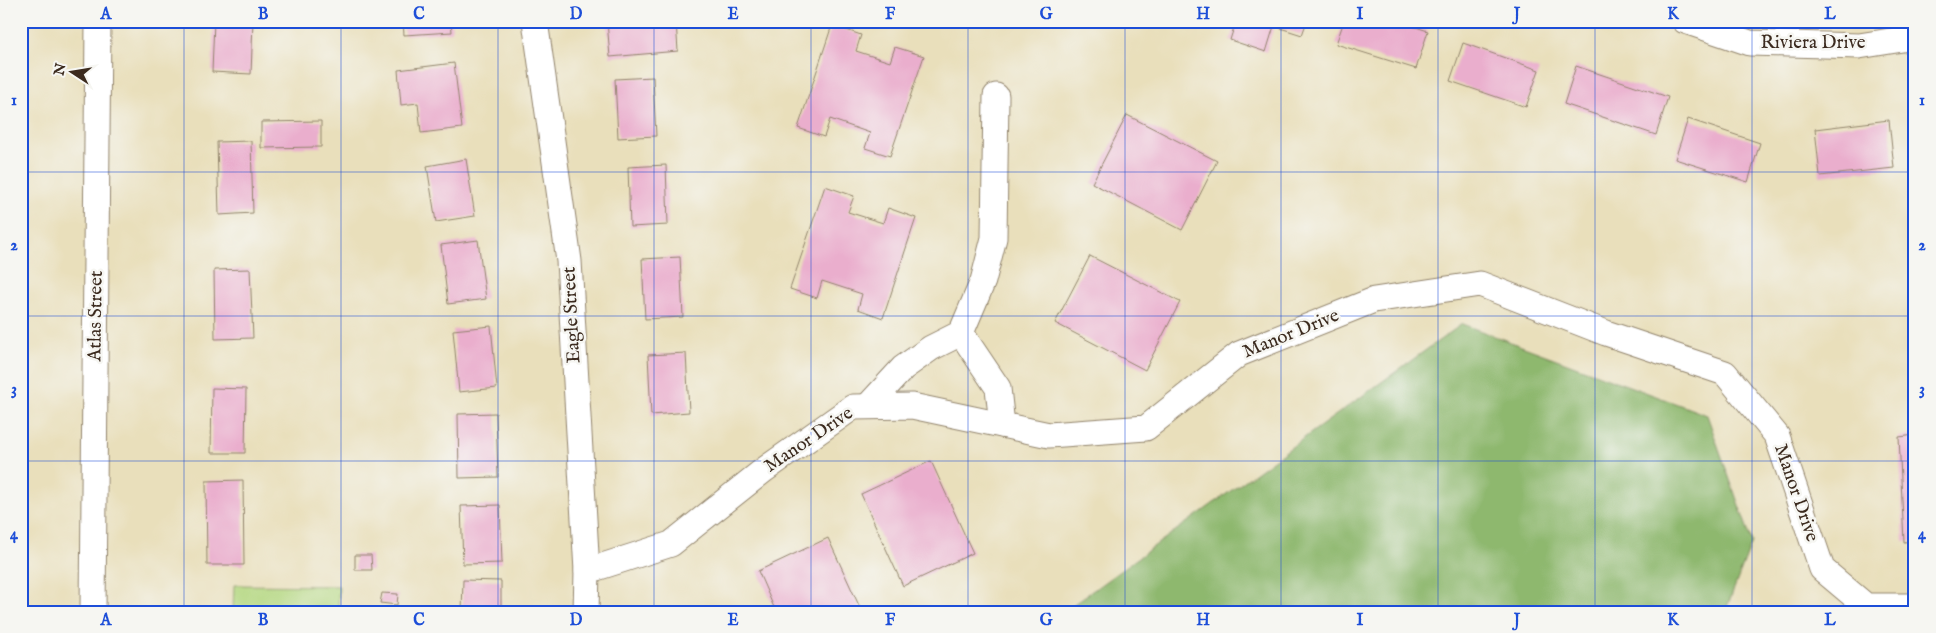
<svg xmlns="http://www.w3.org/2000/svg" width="1936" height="633" viewBox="0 0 1936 633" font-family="'IM FELL English',serif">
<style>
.green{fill:#b3d77f;stroke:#77804e}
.forest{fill:#8eb86e;stroke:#647146}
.building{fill:#eaaecd}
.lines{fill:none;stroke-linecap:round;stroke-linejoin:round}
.street-casing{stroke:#92846c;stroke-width:27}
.street{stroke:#fff;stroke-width:25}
.grid{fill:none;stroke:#1d4ed8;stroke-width:1;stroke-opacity:0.55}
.labels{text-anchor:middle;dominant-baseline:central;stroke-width:5;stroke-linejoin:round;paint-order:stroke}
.street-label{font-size:19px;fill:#3b2a1e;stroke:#f6f6f2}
.neatline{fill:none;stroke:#1d4ed8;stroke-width:2}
.grid-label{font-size:16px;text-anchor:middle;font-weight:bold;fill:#1d4ed8}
</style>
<rect width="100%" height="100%" fill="#f6f6f2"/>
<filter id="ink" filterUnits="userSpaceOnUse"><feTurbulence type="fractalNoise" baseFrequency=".02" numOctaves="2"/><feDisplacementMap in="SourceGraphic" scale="10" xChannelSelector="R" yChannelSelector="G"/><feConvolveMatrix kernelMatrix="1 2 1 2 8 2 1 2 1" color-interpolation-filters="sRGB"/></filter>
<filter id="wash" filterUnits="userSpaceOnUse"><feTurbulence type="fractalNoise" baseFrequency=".0096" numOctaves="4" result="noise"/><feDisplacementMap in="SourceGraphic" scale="20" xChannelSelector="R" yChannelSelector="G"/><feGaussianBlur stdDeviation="1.12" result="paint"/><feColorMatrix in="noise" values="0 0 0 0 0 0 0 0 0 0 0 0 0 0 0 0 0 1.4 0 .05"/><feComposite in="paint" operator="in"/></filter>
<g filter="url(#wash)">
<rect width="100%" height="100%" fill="#e9dfbb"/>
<!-- green -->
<polygon class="green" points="234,585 339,586 338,612 233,612"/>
<!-- forest -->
<polygon class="forest" points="1462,324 1707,415 1752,542 1725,612 1063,612"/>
<g id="blocks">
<!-- building -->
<g class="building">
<polygon points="214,21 253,21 251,74 212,72"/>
<polygon points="403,21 451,21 452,32 404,35"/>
<polygon points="607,21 676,21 678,51 610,57"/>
<polygon points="1236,21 1307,21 1302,35 1274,26 1266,52 1230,40"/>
<polygon points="1344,21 1397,21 1428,31 1416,69 1336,44"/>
<polygon points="832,25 861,35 856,51 890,62 895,47 924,56 890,156 865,148 870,133 830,119 824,137 798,128"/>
<polygon points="1463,43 1539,70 1526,107 1450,81"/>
<polygon points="454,63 462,128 421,133 418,103 401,105 398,70"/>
<polygon points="1576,66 1668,97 1656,135 1564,104"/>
<polygon points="653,77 656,136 618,138 615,79"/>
<polygon points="1127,115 1217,161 1182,230 1092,183"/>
<polygon points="1688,119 1760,143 1748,182 1675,159"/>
<polygon points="1889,120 1894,168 1820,176 1815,129"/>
<polygon points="321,121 321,147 261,148 261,122"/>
<polygon points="251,141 253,213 219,215 217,142"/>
<polygon points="466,159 475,216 436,222 427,166"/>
<polygon points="666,165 668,225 630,227 628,167"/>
<polygon points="825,186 854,196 848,212 883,223 888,208 916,218 883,318 858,309 862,294 822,281 817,298 790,289"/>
<polygon points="478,240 486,299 448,304 441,245"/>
<polygon points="1090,256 1180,302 1145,370 1055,323"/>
<polygon points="680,257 683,317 645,319 642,259"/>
<polygon points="250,269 253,338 215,339 214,270"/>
<polygon points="491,326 497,388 459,392 453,330"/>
<polygon points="686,353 689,412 651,415 648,355"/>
<polygon points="212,388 246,389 245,453 211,453"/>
<polygon points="496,413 498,477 459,478 458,414"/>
<polygon points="1915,435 1915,541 1904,542 1899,437"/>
<polygon points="931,461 973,553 903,586 861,494"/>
<polygon points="243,480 244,565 207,565 206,481"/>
<polygon points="500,505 502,563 463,564 461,506"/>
<polygon points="828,538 862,612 776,612 758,571"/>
<polygon points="355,555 371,555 372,570 355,570"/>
<polygon points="463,580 501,581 501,612 462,612"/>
<polygon points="382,593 398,594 397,605 380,603"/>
</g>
</g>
</g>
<g filter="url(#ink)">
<use href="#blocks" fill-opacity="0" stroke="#92846c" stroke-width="1"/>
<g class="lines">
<!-- street casing -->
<g class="street-casing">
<g id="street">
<polyline points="535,21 569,261 587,571 586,612"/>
<polyline points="1685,21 1750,43 1859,46 1915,37"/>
<polyline points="961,333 998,388 1002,425"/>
<polyline points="868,406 903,368 931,348 961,333 983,281 994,238 996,96"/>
<polyline points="587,571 671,544 764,470 853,407 912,406 1049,435 1146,428 1239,354 1374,300 1480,284 1606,333 1725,373 1777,436 1822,569 1866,606 1915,606"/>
<polyline points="93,612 98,21"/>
</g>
</g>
<!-- street -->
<use href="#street" class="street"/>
</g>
</g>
<!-- grid -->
<path class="grid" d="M184,21v591M341,21v591M498,21v591M654,21v591M811,21v591M968,21v591M1125,21v591M1281,21v591M1438,21v591M1595,21v591M1752,21v591M21,172h1894M21,316h1894M21,461h1894"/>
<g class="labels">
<!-- street labels -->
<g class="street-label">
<text x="1813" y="43">Riviera Drive</text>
<text transform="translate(572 315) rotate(-93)">Eagle Street</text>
<text transform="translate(96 316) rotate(-89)">Atlas Street</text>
<text transform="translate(1291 334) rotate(-22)">Manor Drive</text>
<text transform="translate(809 440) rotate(-34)">Manor Drive</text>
<text transform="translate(1796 493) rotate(71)">Manor Drive</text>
</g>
</g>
<!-- margin -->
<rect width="1936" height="633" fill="none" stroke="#f6f6f2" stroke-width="55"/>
<!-- north arrow -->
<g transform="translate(72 72) rotate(282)" stroke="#f6f6f2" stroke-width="4" paint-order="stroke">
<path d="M0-4L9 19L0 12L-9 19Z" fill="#3b2a1e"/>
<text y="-8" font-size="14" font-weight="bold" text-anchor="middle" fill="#3b2a1e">N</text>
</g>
<rect x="28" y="28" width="1880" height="578" class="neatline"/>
<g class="grid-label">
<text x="106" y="19">A</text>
<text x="263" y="19">B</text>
<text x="419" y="19">C</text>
<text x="576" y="19">D</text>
<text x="733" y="19">E</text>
<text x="890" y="19">F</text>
<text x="1046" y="19">G</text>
<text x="1203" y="19">H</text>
<text x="1360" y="19">I</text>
<text x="1517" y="19">J</text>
<text x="1673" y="19">K</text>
<text x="1830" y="19">L</text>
<text x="14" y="105">1</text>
<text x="1922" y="105">1</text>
<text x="14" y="250">2</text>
<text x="1922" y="250">2</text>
<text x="14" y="394">3</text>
<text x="1922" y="394">3</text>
<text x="14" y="539">4</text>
<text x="1922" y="539">4</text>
<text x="106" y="625">A</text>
<text x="263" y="625">B</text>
<text x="419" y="625">C</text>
<text x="576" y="625">D</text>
<text x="733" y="625">E</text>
<text x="890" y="625">F</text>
<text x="1046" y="625">G</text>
<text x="1203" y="625">H</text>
<text x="1360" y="625">I</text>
<text x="1517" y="625">J</text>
<text x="1673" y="625">K</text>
<text x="1830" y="625">L</text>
</g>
</svg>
